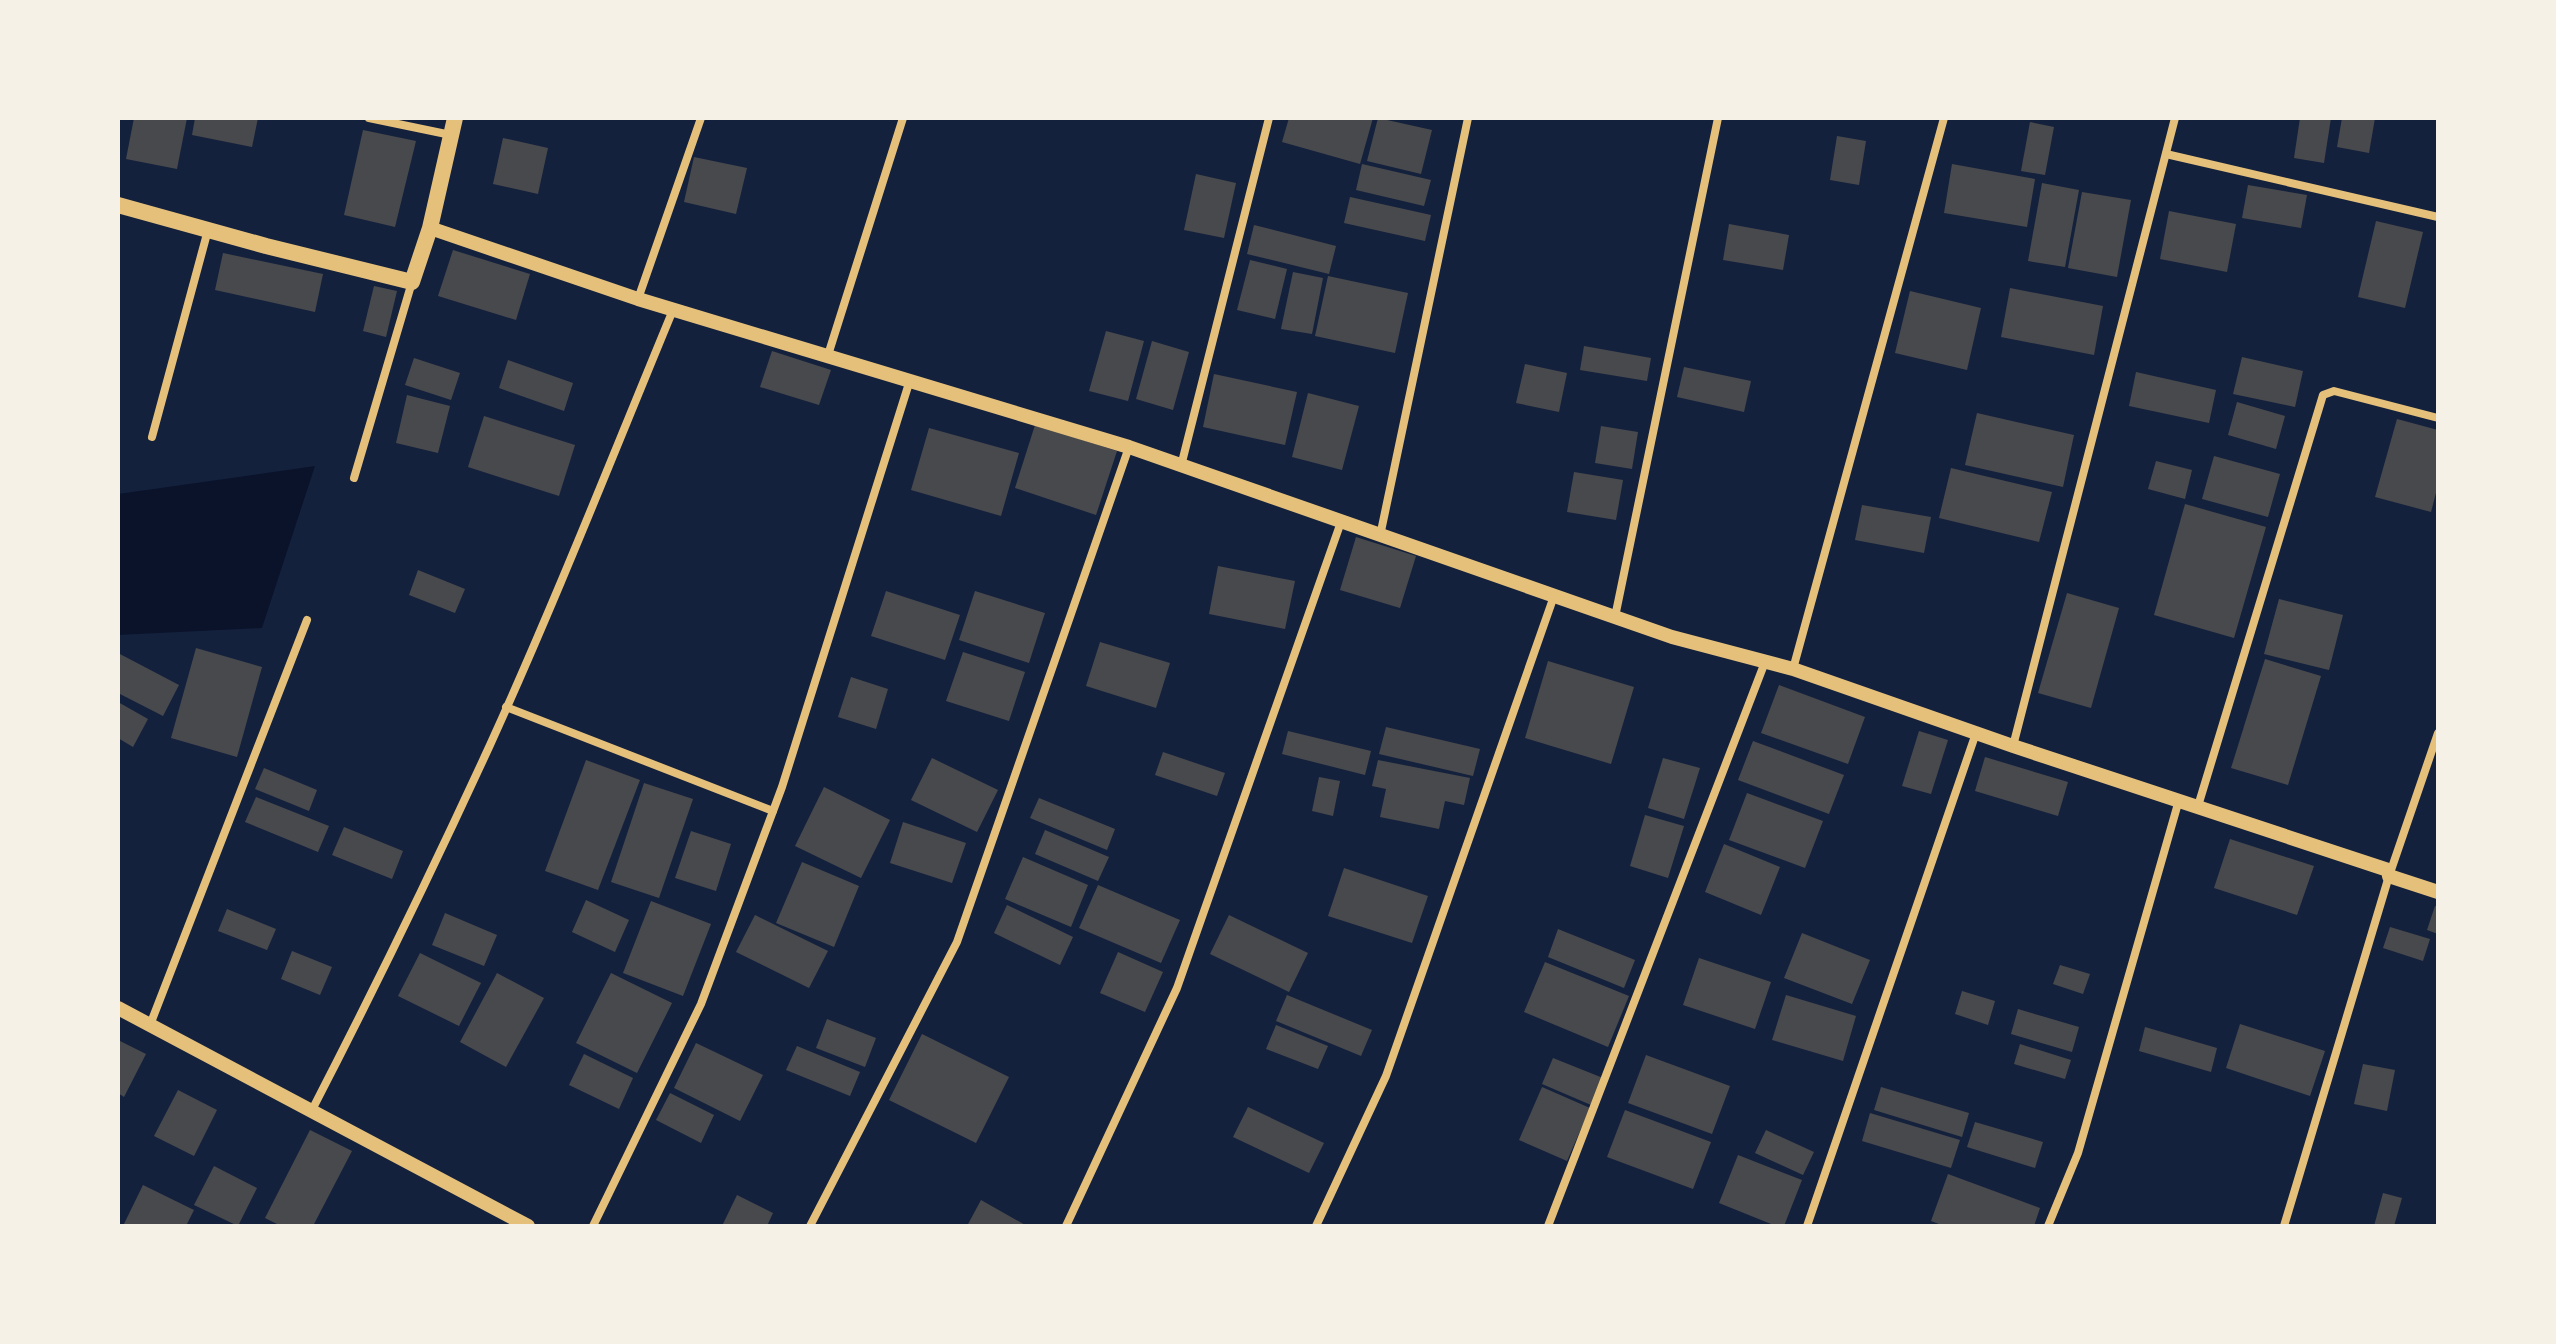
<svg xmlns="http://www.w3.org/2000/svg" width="2556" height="1344" viewBox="0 0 2556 1344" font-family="'Noto Serif',serif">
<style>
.water{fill:#0b132b}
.building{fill:#48494c}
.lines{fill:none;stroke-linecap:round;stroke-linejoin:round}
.minor{stroke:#e5c07b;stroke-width:8}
.tertiary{stroke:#e5c07b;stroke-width:14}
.secondary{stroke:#e5c07b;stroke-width:16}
</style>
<rect width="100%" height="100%" fill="#14213d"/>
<!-- water -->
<polygon class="water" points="315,466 262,628 118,635 118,494"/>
<!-- building -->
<g class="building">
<polygon points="134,118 187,118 177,169 126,159"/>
<polygon points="195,118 258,118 252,147 192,135"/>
<polygon points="1289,118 1373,118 1360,164 1282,142"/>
<polygon points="1378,118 1432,130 1421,174 1367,161"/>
<polygon points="2300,118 2331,118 2324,163 2294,158"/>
<polygon points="2342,118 2375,118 2369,153 2337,147"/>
<polygon points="2030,122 2054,127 2045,175 2021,171"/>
<polygon points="363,130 416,141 395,227 344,215"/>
<polygon points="1837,136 1866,141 1859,185 1830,180"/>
<polygon points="503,138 548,148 538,194 493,184"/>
<polygon points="694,157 747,168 736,214 684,202"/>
<polygon points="1362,164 1431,180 1424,206 1356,190"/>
<polygon points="1952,164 2035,179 2027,227 1944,213"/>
<polygon points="1196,174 1236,183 1224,238 1184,230"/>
<polygon points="2042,183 2079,190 2065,267 2028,261"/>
<polygon points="2248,185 2307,195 2301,228 2242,218"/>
<polygon points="2082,192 2131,200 2117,277 2068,268"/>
<polygon points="1350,197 1431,215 1425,241 1344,223"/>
<polygon points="2169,211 2236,224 2227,272 2160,259"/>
<polygon points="2376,221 2423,232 2405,308 2358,297"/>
<polygon points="1729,224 1789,235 1783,270 1723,260"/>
<polygon points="1254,225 1336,246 1329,274 1247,254"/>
<polygon points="453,250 530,274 516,320 438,296"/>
<polygon points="223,253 323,274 315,312 215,290"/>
<polygon points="1250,260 1287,269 1275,319 1237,310"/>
<polygon points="1293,272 1323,278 1312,334 1281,329"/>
<polygon points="1328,276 1408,293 1395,353 1315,336"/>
<polygon points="374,286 397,291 386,337 363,331"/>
<polygon points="2010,288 2103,306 2094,355 2001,337"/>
<polygon points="1910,291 1981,308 1967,370 1895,353"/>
<polygon points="1106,331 1144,341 1128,401 1089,391"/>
<polygon points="1152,341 1189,352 1173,410 1136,399"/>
<polygon points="1584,346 1651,358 1647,381 1580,370"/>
<polygon points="772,351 831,370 819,405 760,387"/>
<polygon points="2242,357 2303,371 2295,407 2233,394"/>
<polygon points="414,358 460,373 451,400 405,385"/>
<polygon points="508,360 573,383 564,411 499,388"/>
<polygon points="1525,364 1567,373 1559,412 1516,403"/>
<polygon points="1684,367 1751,381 1744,412 1677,397"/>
<polygon points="2136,372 2216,390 2209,423 2129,406"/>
<polygon points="1214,374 1297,392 1285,445 1203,427"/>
<polygon points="1308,393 1359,406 1342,470 1292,457"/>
<polygon points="407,395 450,406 438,453 396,443"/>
<polygon points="2237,402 2285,416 2276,449 2228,435"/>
<polygon points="1977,413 2074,435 2063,487 1965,465"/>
<polygon points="484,416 575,445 559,496 468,467"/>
<polygon points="2397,419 2438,430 2438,485 2431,512 2375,497"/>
<polygon points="1035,425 1117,451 1096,515 1015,488"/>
<polygon points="1601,426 1638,432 1632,469 1595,463"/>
<polygon points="929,428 1019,453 1001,516 911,490"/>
<polygon points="2214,456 2280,474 2268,517 2202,499"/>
<polygon points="2156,461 2192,470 2185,499 2148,489"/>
<polygon points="1951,468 2052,492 2039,542 1939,518"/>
<polygon points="1574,472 1623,480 1616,520 1567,512"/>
<polygon points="2185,504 2266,527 2234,638 2154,615"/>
<polygon points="1862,505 1931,517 1924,553 1855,540"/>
<polygon points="1356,537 1416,556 1400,608 1340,590"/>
<polygon points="1218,566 1295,581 1285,629 1209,614"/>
<polygon points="418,570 465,589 455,613 409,595"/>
<polygon points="886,591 960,615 945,660 871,636"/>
<polygon points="975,591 1045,613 1029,663 959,640"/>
<polygon points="2067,593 2119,608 2091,708 2038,693"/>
<polygon points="2279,599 2343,615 2329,670 2264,654"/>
<polygon points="1100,642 1170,663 1156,708 1086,686"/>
<polygon points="196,648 262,667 237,757 171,738"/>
<polygon points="963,652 1025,672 1009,721 946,701"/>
<polygon points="118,653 179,685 163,716 118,693"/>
<polygon points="2265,659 2321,676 2288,785 2231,768"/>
<polygon points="1548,661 1634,687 1611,764 1525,738"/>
<polygon points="851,677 888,689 876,729 838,717"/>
<polygon points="1779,685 1865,717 1848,764 1761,733"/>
<polygon points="118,702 148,719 133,747 118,738"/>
<polygon points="1386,727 1480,749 1473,776 1379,754"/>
<polygon points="1288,731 1371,751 1365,775 1282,754"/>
<polygon points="1919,731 1948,740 1931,794 1902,786"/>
<polygon points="1753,741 1844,775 1829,814 1738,780"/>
<polygon points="1163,752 1225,773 1217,796 1155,775"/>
<polygon points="1985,757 2068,782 2058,816 1975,791"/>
<polygon points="932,758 998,790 977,832 911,800"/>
<polygon points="1663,758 1700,768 1684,819 1648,808"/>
<polygon points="586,760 640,780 598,890 545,871"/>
<polygon points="1378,760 1470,778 1464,805 1445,801 1439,829 1380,817 1386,789 1372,786"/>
<polygon points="264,768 317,790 309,811 255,789"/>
<polygon points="1319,777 1340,781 1333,816 1312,811"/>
<polygon points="644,783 693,799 659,898 611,882"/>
<polygon points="824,787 890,820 861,878 795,846"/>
<polygon points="1747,793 1823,821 1805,868 1729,840"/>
<polygon points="256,797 329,826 318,852 245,822"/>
<polygon points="1039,798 1115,829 1107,850 1030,818"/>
<polygon points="1645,815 1684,826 1668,878 1630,866"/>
<polygon points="903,822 966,843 952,883 890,863"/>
<polygon points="344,827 403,851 392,879 332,855"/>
<polygon points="1045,830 1109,857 1098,881 1035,854"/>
<polygon points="691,831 731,844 716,891 675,878"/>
<polygon points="2230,839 2314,866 2297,915 2214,888"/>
<polygon points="1724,844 1780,867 1761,915 1705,892"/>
<polygon points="1023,857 1088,885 1071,927 1005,899"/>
<polygon points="802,862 859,886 834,947 776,923"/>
<polygon points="1344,868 1428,896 1412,943 1328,916"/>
<polygon points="1098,885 1180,920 1161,963 1079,928"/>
<polygon points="586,900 629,920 615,952 572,932"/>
<polygon points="651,901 711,924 683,996 623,973"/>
<polygon points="1007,905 1073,937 1060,965 994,933"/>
<polygon points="2435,906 2438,907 2438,934 2427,930"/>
<polygon points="227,909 276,929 267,950 218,931"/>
<polygon points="445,913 497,935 484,966 432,945"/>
<polygon points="755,915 828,951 809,988 736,952"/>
<polygon points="1229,915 1308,953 1289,992 1210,954"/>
<polygon points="2390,927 2430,939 2423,961 2383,948"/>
<polygon points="1558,929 1635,960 1624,988 1548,957"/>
<polygon points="1802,933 1870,960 1852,1004 1784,978"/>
<polygon points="292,951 332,967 320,995 281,979"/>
<polygon points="1118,952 1163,972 1145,1012 1100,993"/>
<polygon points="420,953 481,983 459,1026 398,996"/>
<polygon points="1699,958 1771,982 1755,1029 1683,1005"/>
<polygon points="1545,962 1629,996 1608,1047 1524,1012"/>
<polygon points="2060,965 2090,974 2083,994 2053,984"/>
<polygon points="497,973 544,998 506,1067 460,1042"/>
<polygon points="611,973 672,1003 637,1073 576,1043"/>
<polygon points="1962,991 1995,1001 1988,1025 1955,1014"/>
<polygon points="1287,995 1372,1030 1361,1056 1276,1021"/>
<polygon points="1786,995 1856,1016 1843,1061 1772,1040"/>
<polygon points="2018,1009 2079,1027 2072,1052 2011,1034"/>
<polygon points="827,1019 876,1038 865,1067 816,1048"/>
<polygon points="2240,1024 2325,1051 2310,1096 2226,1068"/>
<polygon points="1276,1025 1328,1046 1318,1069 1266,1049"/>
<polygon points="2145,1027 2217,1048 2211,1072 2139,1051"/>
<polygon points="922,1034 1009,1077 976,1143 889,1100"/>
<polygon points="118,1040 146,1054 124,1097 118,1093"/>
<polygon points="696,1043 763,1075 740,1121 674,1088"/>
<polygon points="2020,1044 2071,1060 2065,1079 2014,1064"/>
<polygon points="797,1046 860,1072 850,1096 786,1070"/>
<polygon points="584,1054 633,1078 619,1109 569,1085"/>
<polygon points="1646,1055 1730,1086 1712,1134 1628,1103"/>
<polygon points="1553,1058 1603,1078 1591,1105 1542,1084"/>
<polygon points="2363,1064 2395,1070 2387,1111 2354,1104"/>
<polygon points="1542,1087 1590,1108 1567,1161 1519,1140"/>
<polygon points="1881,1087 1969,1113 1962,1137 1874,1110"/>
<polygon points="178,1090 217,1110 194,1156 154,1136"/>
<polygon points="670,1093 714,1115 701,1143 656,1120"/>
<polygon points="1248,1107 1324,1143 1309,1173 1233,1137"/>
<polygon points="1625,1110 1711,1142 1693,1189 1607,1157"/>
<polygon points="1870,1113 1960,1140 1951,1168 1862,1141"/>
<polygon points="1975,1122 2043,1142 2035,1168 1967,1147"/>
<polygon points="310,1130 352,1151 313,1226 281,1226 265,1218"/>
<polygon points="1766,1130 1814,1152 1803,1175 1755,1153"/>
<polygon points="1738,1155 1802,1180 1784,1226 1776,1226 1719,1203"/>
<polygon points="214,1166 257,1188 238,1226 194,1205"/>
<polygon points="1948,1174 2040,1208 2034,1226 1944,1226 1931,1221"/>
<polygon points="143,1185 194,1210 186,1226 123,1226"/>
<polygon points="2383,1193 2402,1198 2394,1226 2374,1226"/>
<polygon points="737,1195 773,1213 767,1226 722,1226"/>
<polygon points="981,1200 1027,1226 967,1226"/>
</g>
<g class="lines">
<!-- minor -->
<g class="minor">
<polyline points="369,118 451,135"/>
<polyline points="2166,154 2438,217"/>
<polyline points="638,299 701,118"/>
<polyline points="828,355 903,118"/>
<polyline points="152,437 208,230"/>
<polyline points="1181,466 1269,118"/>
<polyline points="354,478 412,282"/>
<polyline points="1380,536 1468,118"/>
<polyline points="1615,617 1718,118"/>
<polyline points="1793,669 1944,118"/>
<polyline points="506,707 773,811"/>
<polyline points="2013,746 2175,118"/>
<polyline points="2198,806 2323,395 2334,391 2438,418"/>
<polyline points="150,1025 307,620"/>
<path d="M312,1110c62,-120 121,-241 178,-365 65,-143 123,-290 183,-435"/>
<polyline points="593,1226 701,1004 782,787 910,380"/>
<polyline points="810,1226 957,942 1129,447"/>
<polyline points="1066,1226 1177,988 1341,522"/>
<polyline points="1316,1226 1386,1076 1554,596"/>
<polyline points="1548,1226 1765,662"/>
<polyline points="1807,1226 1976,733"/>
<polyline points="2048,1226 2078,1153 2179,800"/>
<polyline points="2284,1226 2389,876 2438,733"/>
</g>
<!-- tertiary -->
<g class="tertiary">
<polyline points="430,228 638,299 1129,447 1672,637 1793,669 2013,746 2388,870 2389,876 2438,892"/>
<polyline points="118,1008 528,1226"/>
</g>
<!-- secondary -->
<polyline class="secondary" points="118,205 266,246 412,282 430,228 455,118"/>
</g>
<!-- border -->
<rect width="2556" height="1344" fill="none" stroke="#f6f1e7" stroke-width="240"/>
</svg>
